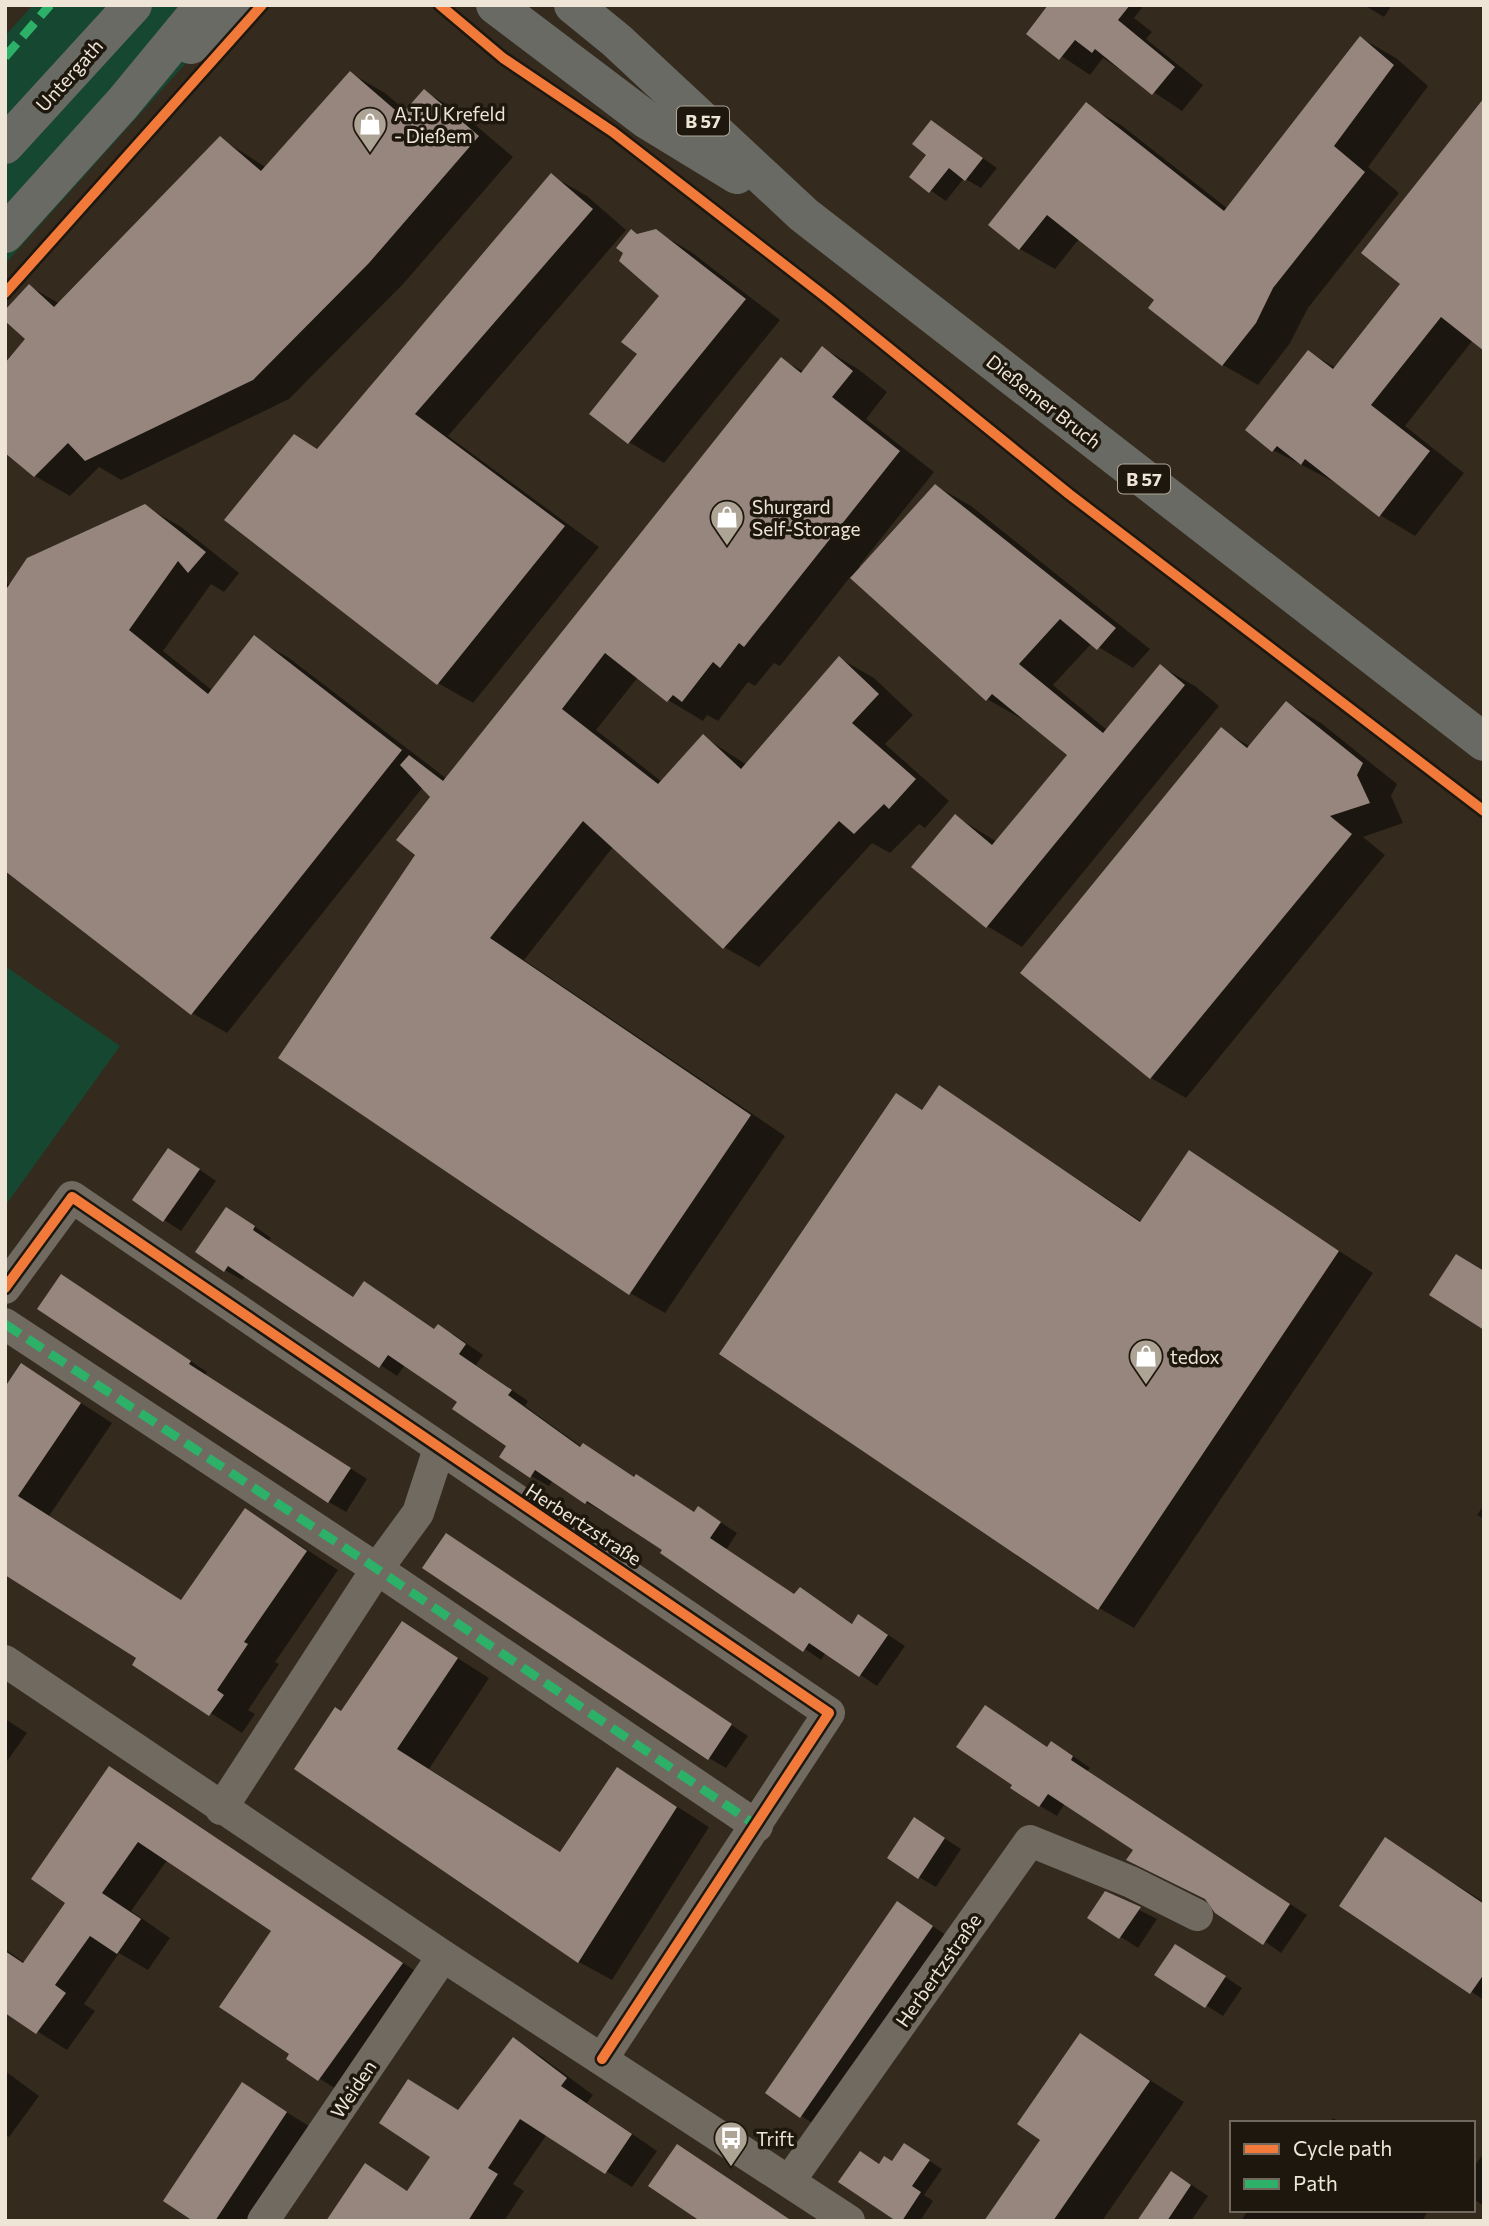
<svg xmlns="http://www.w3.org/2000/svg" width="1489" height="2226" viewBox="0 0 1489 2226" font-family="Commissioner,sans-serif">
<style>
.green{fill:#154731}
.shadow{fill:#0007}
.building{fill:#96867e}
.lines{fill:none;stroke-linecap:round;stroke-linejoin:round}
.minor{stroke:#706a61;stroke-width:32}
.major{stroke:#696a64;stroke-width:38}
.quiet{stroke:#2db169;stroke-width:9;stroke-dasharray:18 9;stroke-linecap:butt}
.cycleway-casing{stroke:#1e170d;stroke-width:15}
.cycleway{stroke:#f17a3a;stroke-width:10}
.labels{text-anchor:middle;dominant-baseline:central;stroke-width:7;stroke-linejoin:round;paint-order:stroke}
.shield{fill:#1e170d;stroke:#b0a79a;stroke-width:2}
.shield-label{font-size:18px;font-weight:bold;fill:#efe5d7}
.street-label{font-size:19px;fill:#efe5d7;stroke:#1e170d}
.poi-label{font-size:19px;fill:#efe5d7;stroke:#1e170d;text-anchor:start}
</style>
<rect width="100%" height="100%" fill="#342b1e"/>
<!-- green -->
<g class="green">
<polygon points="33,5 238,5 5,264 5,36"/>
<polygon points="5,966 120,1046 5,1206"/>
</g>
<!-- shadow -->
<g class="shadow">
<polygon points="1050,5 1144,5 1134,18 1152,32 1146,39 1203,85 1182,111 1103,58 1090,75 1028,34"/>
<polygon points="1364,5 1392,5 1384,17"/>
<polygon points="1361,38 1396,58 1428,86 1368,167 1399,193 1308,308 1290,343 1258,385 1223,365 1156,300 1079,239 1055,269 1020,249 991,225 1086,105 1121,125 1228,209"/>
<polygon points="350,73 385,93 407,112 425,92 460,112 513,157 404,283 289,399 121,480 99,467 70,496 35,476 5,450 28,339 29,286 60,304 220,138 267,168"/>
<polygon points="931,122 997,168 981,188 964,178 946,201 911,177 929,155"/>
<polygon points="552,176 587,196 626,230 448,436 599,547 473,703 438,683 318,450"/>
<polygon points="656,231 691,252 780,320 664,463 629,442 639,354 661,296 638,235"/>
<polygon points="1403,284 1473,340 1405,426 1464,473 1415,536 1380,515 1336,483 1273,450 1309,352 1336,368"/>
<polygon points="823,348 858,369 887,392 866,419 934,472 859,566 861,568 936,486 971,506 1150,649 1133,668 1092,643 1053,685 1107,730 1160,666 1195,686 1219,706 1022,947 987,926 955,816 997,842 1069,754 1024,717 1022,719 987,699 851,576 780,666 774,663 755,686 748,682 718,721 707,715 703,721 668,700 638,677 596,730 662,782 704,737 747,765 839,658 874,678 913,715 885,744 949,801 925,828 919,824 890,853 872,843 759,967 724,947 613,847 524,960 785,1136 665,1313 630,1293 417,855 433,797 423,787 227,1033 192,1013 5,868 5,582 11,585 145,506 181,527 239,573 224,592 211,584 163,651 213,691 254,638 289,658 447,779 781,359 804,372"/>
<polygon points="1287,703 1321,723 1397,784 1391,796 1403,823 1363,837 1385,855 1186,1098 1151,1078 1023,973 1222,730 1251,747"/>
<polygon points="939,1087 1142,1222 1189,1153 1373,1273 1134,1628 1099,1608 923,1111"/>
<polygon points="186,1160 216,1181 181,1231 134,1200"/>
<polygon points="244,1219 271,1238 269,1241 354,1298 365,1283 436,1330 438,1326 456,1336 483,1355 476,1365 528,1401 525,1406 582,1447 695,1513 699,1508 737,1533 726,1550 796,1596 817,1600 853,1624 876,1627 905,1646 877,1686 826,1652 821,1660 605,1510 603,1512 586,1502 553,1480 549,1486 531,1476 502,1456 508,1446 460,1402 405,1365 397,1376 246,1275 242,1280 225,1270"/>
<polygon points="78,1286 207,1372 205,1375 367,1479 346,1512 329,1502"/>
<polygon points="22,1365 112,1423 49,1516 182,1601 246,1510 338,1570 275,1662 279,1664 248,1710 255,1714 242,1733 134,1664 138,1658 5,1572"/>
<polygon points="1484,1505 1484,1519 1477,1515"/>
<polygon points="447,1535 748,1736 726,1768 709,1758"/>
<polygon points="402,1623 489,1678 429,1769 562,1853 618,1769 709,1827 612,1980 579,1962 296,1768 342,1713"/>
<polygon points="5,1719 27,1733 5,1764"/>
<polygon points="1048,1748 1069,1753 1090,1768 1087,1771 1307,1915 1281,1953 1208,1900 1065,1803 1057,1816 1040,1806"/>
<polygon points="110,1769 432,1982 349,2097 288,2059 292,2054 274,1931 168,1859 131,1911 170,1938 148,1970 119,1953 84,2004 95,2011 67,2050 5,2011 5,1949 25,1963 68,1902"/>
<polygon points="932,1830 961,1849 936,1887 919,1877"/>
<polygon points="1385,1840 1484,1902 1484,2000 1341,1906"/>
<polygon points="1105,1893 1157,1919 1138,1948 1090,1917"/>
<polygon points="915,1914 949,1937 818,2127 767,2093"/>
<polygon points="1193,1956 1242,1988 1223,2016 1157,1974"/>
<polygon points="1080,2035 1184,2102 1102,2221 986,2221 1042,2139"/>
<polygon points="513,2039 539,2055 593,2095 587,2103 657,2151 632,2187 547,2134 513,2184 524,2191 504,2221 328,2221 366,2166 409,2192 459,2111"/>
<polygon points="5,2071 39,2096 9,2137 5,2134"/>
<polygon points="243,2085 312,2128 251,2221 196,2221"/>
<polygon points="1333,2118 1341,2123 1330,2123"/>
<polygon points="917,2153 942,2169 924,2195 933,2201 920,2221 899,2221 880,2165"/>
<polygon points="1484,2153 1484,2206 1473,2199 1473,2168"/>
<polygon points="1189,2183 1208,2196 1191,2221 1139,2221"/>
<polygon points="1248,2210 1429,2210 1422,2221 1241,2221"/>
</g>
<!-- building -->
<g class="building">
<polygon points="1048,5 1130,5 1118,20 1175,67 1152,95 1095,49 1092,53 1075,40 1059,60 1026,34"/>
<polygon points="1360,36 1394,65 1334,146 1365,172 1273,288 1256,323 1222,366 1148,308 1154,300 1047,215 1019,250 988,225 1086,102 1224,211"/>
<polygon points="350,71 401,115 424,89 479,136 369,263 253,380 85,461 68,443 34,477 5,453 5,363 25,339 5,321 5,310 29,284 54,307 220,136 261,171"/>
<polygon points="1484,98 1484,351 1441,317 1371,405 1430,451 1379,517 1305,459 1301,465 1277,446 1272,452 1245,430 1308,350 1333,369 1400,284 1361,253"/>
<polygon points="931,120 983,158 965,181 949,168 929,193 909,177 926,155 912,144"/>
<polygon points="551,173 593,209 415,414 565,526 437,685 224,520 294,434 317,449"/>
<polygon points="631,229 637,234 656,229 746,299 628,444 589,414 637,354 621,342 659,296 619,261 623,253 616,248"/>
<polygon points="822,346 853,371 832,397 900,451 744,647 739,643 720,668 713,662 682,702 673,695 667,702 605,653 562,709 658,784 703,734 741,769 839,656 879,694 852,723 916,779 889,809 884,804 854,834 839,821 723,949 583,821 490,938 751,1115 629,1295 278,1058 415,855 396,840 430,797 400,765 409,755 443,781 781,357 801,373"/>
<polygon points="935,484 1116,628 1097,650 1060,619 1019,664 1103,733 1160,664 1185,685 986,928 911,867 955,814 992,845 1067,755 992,694 986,701 850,578"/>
<polygon points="145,504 206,552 188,573 178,561 129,630 208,694 254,635 402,750 191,1015 5,871 5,591 27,558"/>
<polygon points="1286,701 1363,763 1357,775 1370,803 1330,816 1352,834 1150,1079 1020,973 1221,727 1247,748"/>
<polygon points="939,1085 1140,1222 1189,1150 1339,1251 1098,1610 719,1354 896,1093 922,1110"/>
<polygon points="168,1148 200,1169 163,1222 132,1200"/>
<polygon points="226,1207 255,1226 253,1230 353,1297 364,1281 434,1329 438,1324 466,1344 459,1354 512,1390 508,1395 580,1447 583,1443 634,1477 636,1474 694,1512 698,1506 721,1522 710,1538 794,1594 800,1587 852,1624 858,1614 888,1635 859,1677 809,1643 803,1652 660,1553 662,1550 587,1501 585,1504 535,1470 530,1478 499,1457 506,1446 452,1409 457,1402 388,1355 379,1368 228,1266 224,1272 195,1252"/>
<polygon points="1456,1254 1484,1271 1484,1330 1429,1295"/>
<polygon points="61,1274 191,1361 189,1364 351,1468 328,1503 37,1309"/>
<polygon points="21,1363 81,1403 18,1496 181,1600 245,1508 307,1551 244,1642 248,1644 217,1690 224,1695 209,1716 132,1665 136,1658 5,1575 5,1387"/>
<polygon points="446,1533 732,1724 708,1760 422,1568"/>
<polygon points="402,1621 458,1658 397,1749 560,1852 617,1767 677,1807 578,1963 294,1769 335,1707 341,1711"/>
<polygon points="985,1705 1047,1747 1051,1741 1073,1756 1071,1760 1290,1904 1263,1945 1215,1913 1205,1899 1126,1860 1133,1850 1048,1794 1039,1807 1010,1788 1012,1785 956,1747"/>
<polygon points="109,1766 403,1963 318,2081 286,2059 289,2054 219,2007 271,1931 138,1842 102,1893 141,1919 117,1954 90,1936 55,1985 66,1993 36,2034 5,2013 5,1951 23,1963 65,1903 31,1879"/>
<polygon points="914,1817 945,1838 918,1879 887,1858"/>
<polygon points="1385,1837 1484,1904 1484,1974 1470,1994 1339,1906"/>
<polygon points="1105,1891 1141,1907 1119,1939 1087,1918"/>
<polygon points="897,1901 933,1926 800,2118 765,2093"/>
<polygon points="1175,1944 1226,1976 1205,2008 1154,1975"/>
<polygon points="1080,2033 1150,2081 1053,2221 984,2221 1040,2140 1017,2124"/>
<polygon points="513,2037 567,2078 561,2086 632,2134 605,2174 520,2119 488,2168 498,2174 468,2221 326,2221 365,2163 407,2191 430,2157 379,2123 408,2079 458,2110"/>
<polygon points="242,2082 287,2112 215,2221 193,2221 163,2201"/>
<polygon points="904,2143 930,2160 912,2186 921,2192 902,2221 896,2221 838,2182 860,2151 879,2164 884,2156 892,2161"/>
<polygon points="677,2144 792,2221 700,2221 648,2186"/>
<polygon points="1171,2171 1191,2185 1167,2221 1137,2221"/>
</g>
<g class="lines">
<!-- minor -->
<g class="minor">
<polyline points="5,1288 72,1197 829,1713 602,2059"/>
<polyline points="5,1324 377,1569 757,1826"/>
<polyline points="5,1661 443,1956 849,2221"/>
<polyline points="221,1809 377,1569 418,1513 439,1449"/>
<polyline points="790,2180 1030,1841 1131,1882 1197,1915"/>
<polyline points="263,2221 443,1956"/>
</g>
<!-- major -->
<g class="major">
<polyline points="495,5 647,120 737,175"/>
<polyline points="573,5 616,40 804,215 1484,742"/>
<polyline points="191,45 238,5"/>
<polyline points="5,145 133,5"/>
<polyline points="5,234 123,103 204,5"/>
</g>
<!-- quiet -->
<g class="quiet">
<polyline points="5,57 50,5"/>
<polyline points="5,1324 377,1569 757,1826"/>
</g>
<!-- cycleway casing -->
<g class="cycleway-casing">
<g id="cycleway">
<polyline points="440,5 503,58 613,132 827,298 1069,494 1484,811"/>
<polyline points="5,293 262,5"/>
<polyline points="5,1288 72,1197 829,1713 602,2059"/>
</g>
</g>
<!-- cycleway -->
<use href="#cycleway" class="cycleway"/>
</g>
<!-- icons -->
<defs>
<g id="shop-pin" transform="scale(1.75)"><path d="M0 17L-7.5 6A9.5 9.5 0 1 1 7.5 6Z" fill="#aea496" stroke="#1e170d"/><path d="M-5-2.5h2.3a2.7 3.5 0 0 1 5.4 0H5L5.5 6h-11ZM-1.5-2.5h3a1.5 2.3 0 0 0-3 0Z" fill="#fff"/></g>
<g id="bus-pin" transform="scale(1.75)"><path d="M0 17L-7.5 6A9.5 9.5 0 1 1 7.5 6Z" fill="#aea496" stroke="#1e170d"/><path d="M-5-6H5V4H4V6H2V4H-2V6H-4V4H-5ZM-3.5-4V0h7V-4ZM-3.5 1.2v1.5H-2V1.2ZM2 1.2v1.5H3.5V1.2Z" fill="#fff"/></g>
</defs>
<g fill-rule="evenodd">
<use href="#shop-pin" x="370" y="124"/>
<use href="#shop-pin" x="727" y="517"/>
<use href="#shop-pin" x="1146" y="1356"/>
<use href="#bus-pin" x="731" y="2138"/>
</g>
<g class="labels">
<!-- shield labels -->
<g class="shield">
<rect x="677" y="106.5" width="52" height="29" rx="5"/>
<rect x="1118" y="464.5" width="52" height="29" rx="5"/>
</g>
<g class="shield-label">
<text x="703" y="121">B 57</text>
<text x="1144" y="479">B 57</text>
</g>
<!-- street labels -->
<g class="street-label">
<text transform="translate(69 75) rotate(-48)">Untergath</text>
<text transform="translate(1044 401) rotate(38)">Dießemer Bruch</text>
<text transform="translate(584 1524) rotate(33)">Herbertzstraße</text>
<text transform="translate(938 1970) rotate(-55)">Herbertzstraße</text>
<text transform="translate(353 2089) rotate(-56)">Weiden</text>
</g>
<!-- poi labels -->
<g class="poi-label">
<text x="394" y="113">A.T.U Krefeld<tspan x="394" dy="22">- Dießem</tspan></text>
<text x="752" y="506">Shurgard<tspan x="752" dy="22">Self-Storage</tspan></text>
<text x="1170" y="1356">tedox</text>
<text x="756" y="2138">Trift</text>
</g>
</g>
<!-- border -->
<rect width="1489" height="2226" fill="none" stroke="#efe5d7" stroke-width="14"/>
<!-- legend -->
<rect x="1230" y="2121" width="245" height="91" fill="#1e170d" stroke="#72695e" stroke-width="2"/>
<rect x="1244" y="2144" width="35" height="10" fill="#f17a3a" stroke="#72695e" stroke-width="2"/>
<text x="1293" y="2156" font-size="21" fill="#efe5d7">Cycle path</text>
<rect x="1244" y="2179" width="35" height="10" fill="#2db169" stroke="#72695e" stroke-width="2"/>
<text x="1293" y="2191" font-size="21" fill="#efe5d7">Path</text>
</svg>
